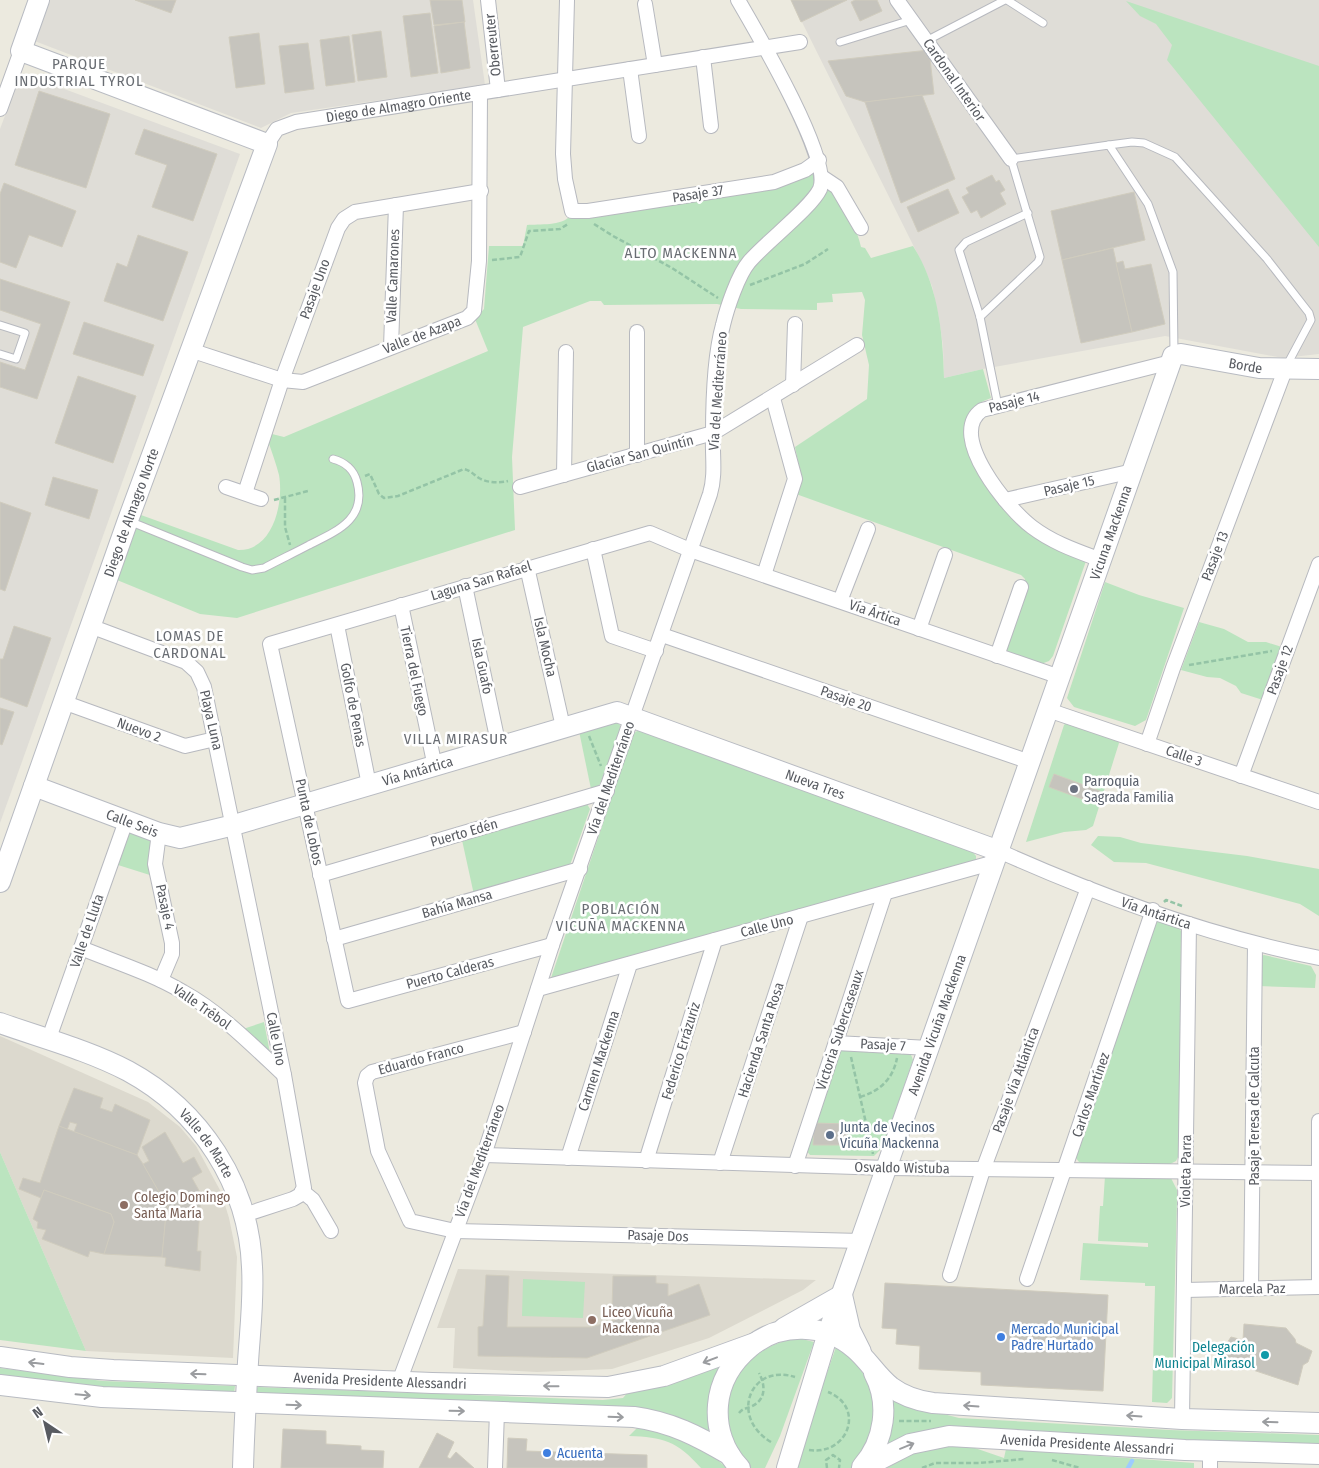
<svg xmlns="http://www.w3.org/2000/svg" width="1319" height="1468" viewBox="0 0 1319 1468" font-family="'Fira Sans Condensed',sans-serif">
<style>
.industrial{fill:#dfddd7}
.education{fill:#dcd9ce}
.green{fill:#bbe4bf}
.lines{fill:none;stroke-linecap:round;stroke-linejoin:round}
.stream{stroke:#9dccfe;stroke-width:4.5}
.building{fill:#c6c4bd;stroke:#d0ccbe}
.lane-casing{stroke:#b7b9bf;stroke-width:9}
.street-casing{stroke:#b7b9bf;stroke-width:16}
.secondary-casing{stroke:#b8bbc2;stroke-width:22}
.path{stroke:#94c4a6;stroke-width:2.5;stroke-dasharray:5 2.5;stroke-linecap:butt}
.lane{stroke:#fff;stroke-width:7}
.street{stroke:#fff;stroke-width:14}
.secondary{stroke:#fff;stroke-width:20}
.oneway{stroke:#9b9da0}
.worship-dot{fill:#6b7280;stroke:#fff;stroke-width:2}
.service-dot{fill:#5c6f8a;stroke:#fff;stroke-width:2}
.education-dot{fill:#8d6e63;stroke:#fff;stroke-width:2}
.shop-dot{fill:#3f7fe0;stroke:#fff;stroke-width:2}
.culture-dot{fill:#0f9aa8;stroke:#fff;stroke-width:2}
.labels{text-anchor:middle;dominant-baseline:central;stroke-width:5;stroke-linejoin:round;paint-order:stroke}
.street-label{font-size:14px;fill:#585b61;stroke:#fff}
.worship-label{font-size:14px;fill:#5b616d;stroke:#fff;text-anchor:start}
.service-label{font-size:14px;fill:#4e5e75;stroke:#fff;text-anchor:start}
.education-label{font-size:14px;fill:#785e54;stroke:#fff;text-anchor:start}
.shop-label{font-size:14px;fill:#366cbe;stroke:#fff;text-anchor:start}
.culture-label{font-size:14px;fill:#0d838f;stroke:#fff;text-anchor:end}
.neighbourhood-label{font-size:15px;letter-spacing:1px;fill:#696d73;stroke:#fff}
</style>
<rect width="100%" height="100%" fill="#eceadf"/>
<!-- industrial -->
<g class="industrial">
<polygon points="45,0 473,0 485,85 291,113 261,128 32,40"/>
<polygon points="791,0 1319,0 1319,354 1283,358 1165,336 983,369 944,378 943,346 939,318 932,286 924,267"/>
<polygon points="21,73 240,154 0,823 0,129"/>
</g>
<!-- education -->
<g class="education">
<polygon points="0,1036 148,1102 180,1127 196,1146 221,1192 229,1218 237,1257 233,1358 86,1351 0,1152"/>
<polygon points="458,1269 816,1280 803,1290 709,1338 612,1369 537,1372 453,1368 455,1328 437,1328"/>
</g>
<!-- green -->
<g class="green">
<polygon points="1126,1 1319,66 1319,247 1167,60 1172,45 1156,24 1140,16"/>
<path d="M817,166c17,24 38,52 44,81l4,1 6,10 42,-12c25,39 30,86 31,132l39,-9 8,29c-19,7 -30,18 -25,39 21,35 39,81 74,104 14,10 32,10 46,20l-33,95 -4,5 -8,3 -34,-13 -2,-3 20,-69 -4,-4 -225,-81 4,-23 -5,-24 72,-48 2,-34 -7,-30 3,-35 -3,-8 -30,2 1,8 -16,1v7l-76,-1 -24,-5 -113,1 -3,-4h-11l-67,26 -11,130 3,73 -278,88 -37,-4 -83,-34 24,-65 97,35c35,1 46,-47 41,-75 -3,-11 -7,-23 -11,-34l4,-7 12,3 204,-86 -13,-32 9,-10 5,-63h34l4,-21c12,-1 35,1 43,-9l126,-18z"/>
<polygon points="1105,582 1139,595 1184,608 1146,720 1135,726 1074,707 1067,698"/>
<polygon points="1199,622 1224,629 1248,642 1266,642 1282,647 1263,700 1241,693 1236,686 1220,678 1207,677 1181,670"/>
<polygon points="614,720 619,723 621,728 600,784 596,789 591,789 579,731"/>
<polygon points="1066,723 1118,740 1119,743 1093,826 1086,830 1064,832 1026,842 1064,725"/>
<polygon points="637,731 642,731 971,850 976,856 976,860 551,978 633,734"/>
<polygon points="587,804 590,809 570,865 474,895 462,840"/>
<polygon points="127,830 151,834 153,876 118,865"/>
<polygon points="1098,836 1120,837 1141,843 1247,856 1319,869 1319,916 1300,904 1146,863 1114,862 1091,845"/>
<polygon points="1160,919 1177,925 1181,931 1179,1155 1176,1161 1170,1164 1085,1164 1079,1162 1076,1158 1152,922"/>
<polygon points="1264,955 1311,966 1316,975 1315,988 1258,986 1261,956"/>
<polygon points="264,1022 270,1053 243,1029"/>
<polygon points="841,1050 910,1052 913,1060 883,1147 874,1156 810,1155 806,1150 834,1056"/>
<polygon points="0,1152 86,1351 0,1340"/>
<polygon points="1105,1176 1163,1176 1171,1178 1177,1190 1177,1199 1172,1398 1167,1403 1152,1402 1155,1286 1145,1286 1145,1283 1080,1280 1083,1243 1148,1247 1148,1243 1098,1241 1100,1206 1103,1206"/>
<polygon points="523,1279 585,1282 583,1318 522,1316"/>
<path d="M798,1338l16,4 -34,94 -15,32h-17c-44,-50 -16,-120 50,-130z"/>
<path d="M836,1347c29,18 47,53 36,87 -4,11 -14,23 -20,34h-58z"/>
<polygon points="730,1358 715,1435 703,1430 257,1394 255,1390 258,1387 603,1400 623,1398 628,1392"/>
<polygon points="0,1368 103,1381 235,1386 234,1393 113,1390 0,1377"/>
<polygon points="888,1392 916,1407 959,1418 1170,1430 1319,1435 1319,1447 1211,1443 965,1428 883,1445"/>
<path d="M639,1426c32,4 64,20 88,42h-26c-24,-27 -38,-31 -72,-32z"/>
<polygon points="942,1446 972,1447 1004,1458 1006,1449 1194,1463 1194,1468 887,1468 912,1453"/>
</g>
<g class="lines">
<!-- stream -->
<polyline class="stream" points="1128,1468 1132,1461"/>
</g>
<!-- building -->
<g class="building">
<polygon points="135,0 176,0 171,13"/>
<polygon points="430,0 462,0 465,22 434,25"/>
<polygon points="791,0 847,0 801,22"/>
<polygon points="855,0 877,0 882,11 860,21 851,2"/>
<polygon points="430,13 438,73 411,77 403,16"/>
<polygon points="464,22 470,68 441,73 434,26"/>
<polygon points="381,31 387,77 358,81 352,35"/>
<polygon points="259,33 265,84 236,88 229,37"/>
<polygon points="349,36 355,82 326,86 320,40"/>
<polygon points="308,43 314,89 285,93 279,46"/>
<polygon points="929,50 934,94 865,102 846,96 828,61"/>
<polygon points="39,91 110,114 86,188 15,165"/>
<polygon points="922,95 955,179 901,203 865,102"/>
<polygon points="144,129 217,154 193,221 152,207 167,165 135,154"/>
<polygon points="992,175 996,182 999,180 1005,190 1000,193 1006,204 981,218 977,210 971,213 962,197 969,193 966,188"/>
<polygon points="4,183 76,211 62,247 29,235 16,268 0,262 0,194"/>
<polygon points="948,189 959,213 918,232 907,207"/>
<polygon points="1134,192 1145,240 1062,260 1051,211"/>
<polygon points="138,235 188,252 163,321 104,301 117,263 127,267"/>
<polygon points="1113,248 1132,332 1081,343 1062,260"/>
<polygon points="1123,261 1125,269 1151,264 1165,324 1132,332 1116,263"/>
<polygon points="0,279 70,302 37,399 0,387 0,362 25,370 41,324 0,310"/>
<polygon points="84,322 154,345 143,376 73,354"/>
<polygon points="78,376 136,396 113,463 55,443"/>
<polygon points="53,477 98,490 89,519 45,505"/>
<polygon points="0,502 31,513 5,591 0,589"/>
<polygon points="14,626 51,638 27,707 0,697 0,659 3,659"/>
<polygon points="0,708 14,712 2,745 0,744"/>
<polygon points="1054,774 1100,791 1096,804 1049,787"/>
<polygon points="74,1088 103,1098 100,1108 112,1112 115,1104 150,1120 137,1155 74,1132 77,1124 70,1122 67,1130 59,1126"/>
<polygon points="814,1123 847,1124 847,1145 813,1145"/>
<polygon points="59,1126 137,1155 143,1164 170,1211 166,1214 162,1257 104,1254 114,1222 111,1214 44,1190 41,1198 19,1189 23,1178 40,1183"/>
<polygon points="165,1132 183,1163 194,1157 202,1172 192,1178 201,1194 170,1211 143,1164 149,1161 142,1147"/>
<polygon points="44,1190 111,1214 114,1222 104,1254 90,1251 88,1257 42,1239 46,1230 37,1228 38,1222 33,1219"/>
<polygon points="201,1194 197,1251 201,1251 200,1271 165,1266 166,1258 162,1257 166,1214"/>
<polygon points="486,1275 509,1276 507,1327 592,1327 615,1320 612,1309 613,1276 656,1276 656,1283 668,1284 668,1296 699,1284 710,1315 587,1358 478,1356 478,1327 483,1326"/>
<polygon points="885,1283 1108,1295 1103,1391 981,1385 981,1372 919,1369 920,1346 896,1344 897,1329 882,1328"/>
<polygon points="1244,1324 1286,1328 1295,1339 1296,1343 1312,1351 1308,1362 1303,1365 1298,1385 1217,1358 1231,1337 1243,1340"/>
<polygon points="283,1429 326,1431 326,1444 361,1446 361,1450 384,1451 383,1468 281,1468"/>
<polygon points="437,1433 454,1442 447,1457 450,1459 456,1452 474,1468 419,1468"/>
<polygon points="508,1438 527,1439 526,1451 647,1455 647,1468 507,1468"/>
</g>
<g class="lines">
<!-- lane casing -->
<g class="lane-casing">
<g id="lane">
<polyline points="1007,0 1043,23"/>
<polyline points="926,41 1005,0"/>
<polyline points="840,42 911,20"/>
<polyline points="1109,145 1132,142 1144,143 1175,157 1267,259 1309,313 1311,320 1287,365"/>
<polyline points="980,317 1038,262 1040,257 1011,159 1109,145 1148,204 1173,272 1174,353"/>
<polyline points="0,325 25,333 16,359 0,354"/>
<polyline points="998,406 980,317 959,250 966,242 1028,213"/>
<path d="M129,521l113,46 10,3 12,-2c15,-8 30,-15 45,-23 28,-14 58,-26 48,-63 -3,-12 -12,-20 -24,-23"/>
</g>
</g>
<!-- street casing -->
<g class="street-casing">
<g id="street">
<polyline points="488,0 498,90"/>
<polyline points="567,0 563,154 565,179 572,211 588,211 774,182 805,170 819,160"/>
<polyline points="897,0 1011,159"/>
<polyline points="645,4 655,65"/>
<polyline points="703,57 711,126"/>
<polyline points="630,69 639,136"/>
<polyline points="0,109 21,51"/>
<path id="s1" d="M267,144l10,-15 19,-7 504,-80"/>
<polyline points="822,177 837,187 861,228"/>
<polyline points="391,347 396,205"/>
<polyline points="190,350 282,380 303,382 467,318 474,311 479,261 480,93"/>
<polyline points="793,385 795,324"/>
<polyline points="637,455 637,332"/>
<polyline points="564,475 566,352"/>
<polyline points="226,487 261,499"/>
<polyline points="520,487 713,433 857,345"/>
<polyline points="245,493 282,380 338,228 344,219 355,212 481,191"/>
<polyline points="1005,500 1133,471"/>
<polyline points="593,549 612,636 656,651"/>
<path d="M1101,560c-24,-9 -48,-17 -69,-33 -23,-17 -86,-92 -50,-117l189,-48"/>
<polyline points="527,567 563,727"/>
<polyline points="764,575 795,479 773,398"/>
<polyline points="465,586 499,747"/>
<polyline points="840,601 868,529"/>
<polyline points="401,605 435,767"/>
<polyline points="337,625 369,785"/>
<polyline points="90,626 186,662 197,672 204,687 284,1075 304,1188 300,1195 293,1199 244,1215"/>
<polyline points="919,629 945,555"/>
<polyline points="662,635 1030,762"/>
<polyline points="997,656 1021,587"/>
<polyline points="63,702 185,746 215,739"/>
<polyline points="1048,710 1319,802"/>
<polyline points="1147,744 1173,668 1285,370"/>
<polyline points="1241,776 1319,564"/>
<polyline points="159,833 155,864 172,943 172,954 161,980"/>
<path id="s2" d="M999,851c100,45 212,85 320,107"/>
<polyline points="320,875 607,791"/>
<polyline points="334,939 580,869"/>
<polyline points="552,945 348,1001 270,644 650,533 690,550 1060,677"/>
<path d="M81,948c34,14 70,25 102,44 38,21 69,53 101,83"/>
<polyline points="538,989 995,862"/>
<polyline points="524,1032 372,1072 367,1076 365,1083 378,1151 410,1221 455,1231 861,1241"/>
<polyline points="48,1041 126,821"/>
<polyline points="836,1043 929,1048"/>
<polyline points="484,1155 887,1168 1319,1173"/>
<polyline points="568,1158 630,964"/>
<polyline points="646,1161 715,940"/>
<polyline points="720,1163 801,916"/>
<polyline points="795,1166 885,893"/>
<polyline points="302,1191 313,1200 331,1231"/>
<polyline points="950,1275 983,1170 1088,888"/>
<polyline points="1027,1279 1153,910"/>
<polyline points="1319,1287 1319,1121"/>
<polyline points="1251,1289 1255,944"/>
<polyline points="1185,1290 1319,1287"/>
<path d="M399,1382l85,-227 68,-210 158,-451c6,-20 2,-39 3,-60 0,-33 1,-77 10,-109 4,-17 15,-50 26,-63 16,-19 62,-54 71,-73 12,-29 -64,-158 -82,-189"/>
<polyline points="1182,1419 1189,924"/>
<polyline points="495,1468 497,1412"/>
<polyline points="1210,1468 1210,1451"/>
</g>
</g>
<!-- secondary casing -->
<g class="secondary-casing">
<g id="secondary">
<path id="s3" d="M34,786l125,47 21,5 54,-13 383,-113 382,139"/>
<path id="s4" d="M0,882l128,-362 139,-376 -246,-93 18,-51"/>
<path id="s5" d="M0,1023c42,15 88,27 128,48 72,39 121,113 124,196 2,32 -2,63 -4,95 -2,35 -4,71 -5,106"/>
<polyline points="842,1295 850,1330 861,1352"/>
<polyline points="784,1328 842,1295"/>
<path id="s6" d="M0,1357l70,10 43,3 319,13 176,4 56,-11 91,-33"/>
<path d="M0,1385l102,12 532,20c37,5 64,19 96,38"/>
<path d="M862,1467c23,-26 28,-64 12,-94"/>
<path d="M740,1468c-16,-16 -24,-40 -22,-63 2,-24 14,-43 32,-58 30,-25 75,-24 105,2 13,11 22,27 36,38 12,9 28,14 42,16l249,16 137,4"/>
<path id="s7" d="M787,1468l41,-135 345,-977 8,-2 78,14 60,1"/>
<path id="s8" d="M863,1468l47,-24 39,-8 236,14 134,4"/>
</g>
</g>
<!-- path -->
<g class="path">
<polyline points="594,224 613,236 672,268 718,298"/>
<polyline points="492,260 520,257 529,231 560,229 568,224"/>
<polyline points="750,285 805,264 828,249"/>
<path d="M365,476l5,-2 9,20 5,4 14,-2 66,-27c7,2 9,5 15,9 8,5 20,5 29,3"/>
<polyline points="285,498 285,527 290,545"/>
<polyline points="274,500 308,491"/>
<polyline points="1189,665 1272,651"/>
<polyline points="589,736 601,766"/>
<polyline points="1164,902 1166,900 1182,906"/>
<polyline points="851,1057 873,1154"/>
<path d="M860,1097c20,-6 33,-18 37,-39"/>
<path d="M739,1413c4,-5 6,-4 11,-6 16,-6 16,-21 9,-34"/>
<polyline points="899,1421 931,1421"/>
<path d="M771,1442c-42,-25 -21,-79 24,-65"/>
<path d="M809,1450c39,6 57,-43 19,-58"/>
<polyline points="1052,1460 1080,1468"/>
<polyline points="827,1468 826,1460 833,1455 840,1460 839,1468"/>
<polyline points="922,1468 935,1463 979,1463 1024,1459"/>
</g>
<!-- lane -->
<use href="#lane" class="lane"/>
<!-- street -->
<use href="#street" class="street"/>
<!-- secondary -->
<use href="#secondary" class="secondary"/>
</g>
<!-- one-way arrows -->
<defs><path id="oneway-shaft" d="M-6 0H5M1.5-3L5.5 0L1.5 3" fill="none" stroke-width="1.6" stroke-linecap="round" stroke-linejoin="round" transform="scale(1.25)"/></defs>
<g class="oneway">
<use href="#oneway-shaft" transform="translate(710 1360) rotate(159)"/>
<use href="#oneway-shaft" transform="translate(36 1363) rotate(-173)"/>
<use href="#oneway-shaft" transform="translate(198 1374) rotate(-178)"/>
<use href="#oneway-shaft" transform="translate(551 1386) rotate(-179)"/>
<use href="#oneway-shaft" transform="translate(83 1395) rotate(5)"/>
<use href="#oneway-shaft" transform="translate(294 1405) rotate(2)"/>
<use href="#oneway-shaft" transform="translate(971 1406) rotate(-176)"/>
<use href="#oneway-shaft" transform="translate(457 1411) rotate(1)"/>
<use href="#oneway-shaft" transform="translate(1134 1416) rotate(-176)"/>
<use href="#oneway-shaft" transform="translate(616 1417) rotate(2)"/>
<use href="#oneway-shaft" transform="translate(1270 1422) rotate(-179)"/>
<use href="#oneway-shaft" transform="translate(907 1446) rotate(-22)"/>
</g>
<!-- markers -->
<circle class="worship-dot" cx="1074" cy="789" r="5"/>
<circle class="service-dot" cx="830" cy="1135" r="5"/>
<g class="education-dot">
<circle cx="124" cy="1205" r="5"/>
<circle cx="592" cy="1320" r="5"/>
</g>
<g class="shop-dot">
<circle cx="1001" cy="1337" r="5"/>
<circle cx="547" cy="1453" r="5"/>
</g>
<circle class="culture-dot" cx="1265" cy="1355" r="5"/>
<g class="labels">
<!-- street labels -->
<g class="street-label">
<text transform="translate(493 45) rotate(-96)">Oberreuter</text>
<text transform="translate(954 80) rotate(55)">Cardonal Interior</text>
<text stroke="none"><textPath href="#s1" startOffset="142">Diego de Almagro Oriente</textPath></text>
<text transform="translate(698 194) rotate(-9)">Pasaje 37</text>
<text transform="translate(393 276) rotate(-88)">Valle Camarones</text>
<text transform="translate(315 289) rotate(-70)">Pasaje Uno</text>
<text transform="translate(422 335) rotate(-21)">Valle de Azapa</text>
<text stroke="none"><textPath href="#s7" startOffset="1251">Borde</textPath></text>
<text transform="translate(718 391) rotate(-86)">Vía del Mediterráneo</text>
<text transform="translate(1014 402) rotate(-14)">Pasaje 14</text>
<text transform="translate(640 454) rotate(-15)">Glaciar San Quintín</text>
<text transform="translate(1069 486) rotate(-13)">Pasaje 15</text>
<text stroke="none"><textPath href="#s4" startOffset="392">Diego de Almagro Norte</textPath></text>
<text stroke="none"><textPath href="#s7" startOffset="990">Vicuna Mackenna</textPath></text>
<text transform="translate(1215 556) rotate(-69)">Pasaje 13</text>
<text transform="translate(481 581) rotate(-17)">Laguna San Rafael</text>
<text transform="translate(875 613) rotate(19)">Vía Ártica</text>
<text transform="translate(545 647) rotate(77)">Isla Mocha</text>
<text transform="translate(482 666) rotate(78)">Isla Guafo</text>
<text transform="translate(1280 670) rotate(-70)">Pasaje 12</text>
<text transform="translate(414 671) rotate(78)">Tierra del Fuego</text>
<text transform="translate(846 699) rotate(19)">Pasaje 20</text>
<text transform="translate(353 705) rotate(79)">Golfo de Penas</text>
<text transform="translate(211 720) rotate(77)">Playa Luna</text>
<text transform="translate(139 730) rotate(20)">Nuevo 2</text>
<text transform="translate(1184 756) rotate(19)">Calle 3</text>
<text stroke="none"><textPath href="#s3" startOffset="402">Vía Antártica</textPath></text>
<text transform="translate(611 778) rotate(-71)">Vía del Mediterráneo</text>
<text stroke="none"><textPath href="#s3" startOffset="821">Nueva Tres</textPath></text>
<text transform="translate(309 822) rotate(78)">Punta de Lobos</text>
<text stroke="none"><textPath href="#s3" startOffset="105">Calle Seis</textPath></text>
<text transform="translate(464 833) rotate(-16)">Puerto Edén</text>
<text transform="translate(457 904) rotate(-16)">Bahía Mansa</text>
<text transform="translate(165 907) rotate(78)">Pasaje 4</text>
<text stroke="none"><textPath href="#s2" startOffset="169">Vía Antártica</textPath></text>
<text transform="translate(767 926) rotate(-15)">Calle Uno</text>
<text transform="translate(87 931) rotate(-71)">Valle de Lluta</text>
<text transform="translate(450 973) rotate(-15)">Puerto Calderas</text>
<text transform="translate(202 1007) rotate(35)">Valle Trébol</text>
<text stroke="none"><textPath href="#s7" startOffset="468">Avenida Vicuña Mackenna</textPath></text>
<text transform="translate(840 1030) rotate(-72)">Victoria Subercaseaux</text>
<text transform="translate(276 1039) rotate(79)">Calle Uno</text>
<text transform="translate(761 1040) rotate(-72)">Hacienda Santa Rosa</text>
<text transform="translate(883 1045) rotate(3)">Pasaje 7</text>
<text transform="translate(681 1051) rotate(-73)">Federico Errázuriz</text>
<text transform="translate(421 1059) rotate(-15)">Eduardo Franco</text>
<text transform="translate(599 1061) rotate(-72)">Carmen Mackenna</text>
<text transform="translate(1016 1080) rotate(-70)">Pasaje Via Atlántica</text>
<text transform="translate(1091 1095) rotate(-71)">Carlos Martínez</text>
<text transform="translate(1254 1116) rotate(-90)">Pasaje Teresa de Calcuta</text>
<text stroke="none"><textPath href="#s5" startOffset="245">Valle de Marte</textPath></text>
<text transform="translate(480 1161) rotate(-70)">Vía del Mediterráneo</text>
<text transform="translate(902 1168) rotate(1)">Osvaldo Wistuba</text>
<text transform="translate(1186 1171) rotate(-89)">Violeta Parra</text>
<text transform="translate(658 1236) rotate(2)">Pasaje Dos</text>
<text transform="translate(1252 1289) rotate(-1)">Marcela Paz</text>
<text stroke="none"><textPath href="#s6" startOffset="381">Avenida Presidente Alessandri</textPath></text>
<text stroke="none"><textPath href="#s8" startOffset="231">Avenida Presidente Alessandri</textPath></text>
</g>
<!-- worship labels -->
<g class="worship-label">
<text x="1084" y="781">Parroquia<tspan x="1084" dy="16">Sagrada Familia</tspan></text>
</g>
<!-- service labels -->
<g class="service-label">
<text x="840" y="1127">Junta de Vecinos<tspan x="840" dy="16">Vicuña Mackenna</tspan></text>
</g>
<!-- education labels -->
<g class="education-label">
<text x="134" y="1197">Colegio Domingo<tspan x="134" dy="16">Santa María</tspan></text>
<text x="602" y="1312">Liceo Vicuña<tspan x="602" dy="16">Mackenna</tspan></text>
</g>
<!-- shop labels -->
<g class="shop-label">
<text x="1011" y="1329">Mercado Municipal<tspan x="1011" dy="16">Padre Hurtado</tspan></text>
<text x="557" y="1453">Acuenta</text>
</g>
<!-- culture labels -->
<g class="culture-label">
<text x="1255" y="1347">Delegación<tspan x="1255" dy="16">Municipal Mirasol</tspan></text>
</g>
<!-- neighbourhood labels -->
<g class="neighbourhood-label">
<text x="79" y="64">PARQUE<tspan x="79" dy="17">INDUSTRIAL TYROL</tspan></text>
<text x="681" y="253">ALTO MACKENNA</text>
<text x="190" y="636">LOMAS DE<tspan x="190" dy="17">CARDONAL</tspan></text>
<text x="456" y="739">VILLA MIRASUR</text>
<text x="621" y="909">POBLACIÓN<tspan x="621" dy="17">VICUÑA MACKENNA</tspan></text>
</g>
</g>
<!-- north arrow -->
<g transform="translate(45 1423) rotate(325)" stroke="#ffffff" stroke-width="4" paint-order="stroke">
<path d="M0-4L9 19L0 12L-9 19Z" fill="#585b61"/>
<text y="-8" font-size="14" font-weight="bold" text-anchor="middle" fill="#585b61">N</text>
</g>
</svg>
